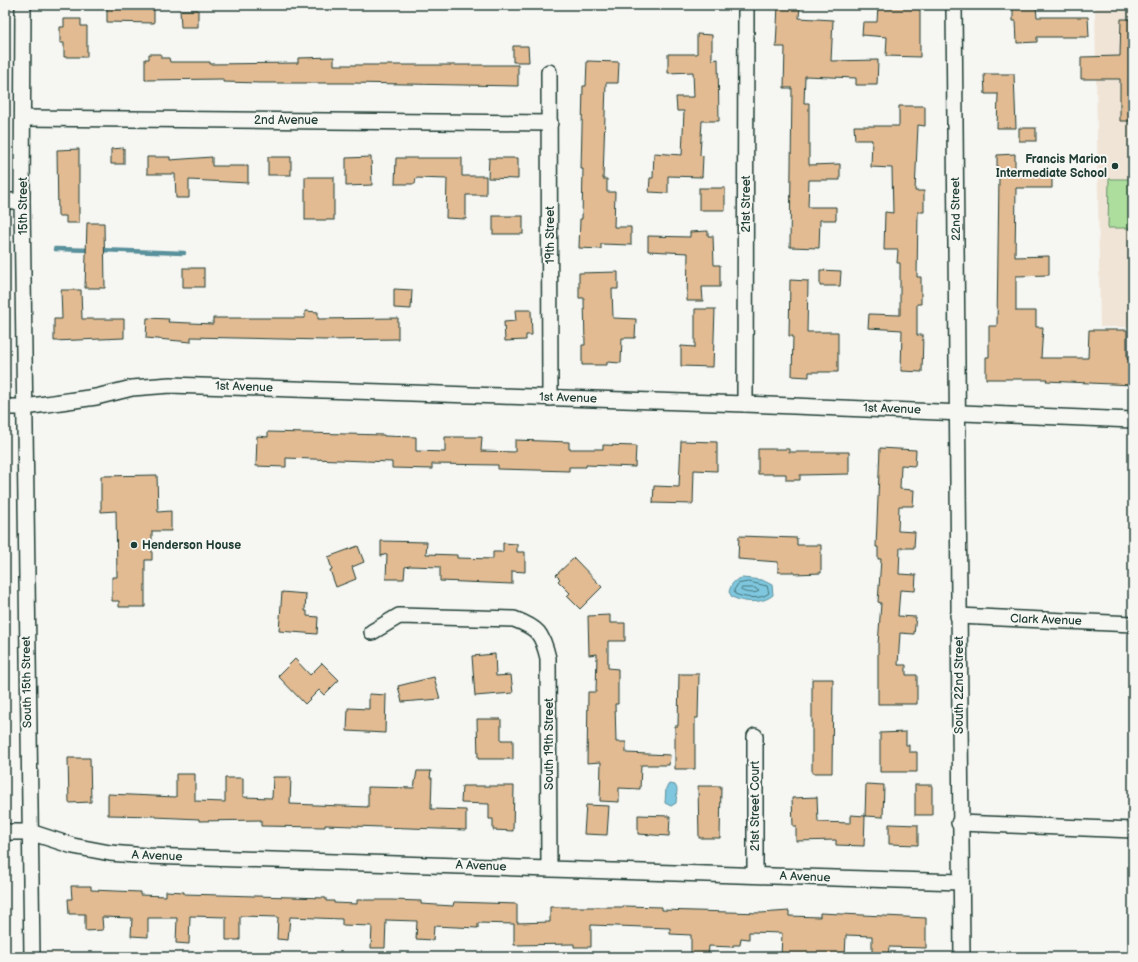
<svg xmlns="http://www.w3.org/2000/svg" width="1138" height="962" viewBox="0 0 1138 962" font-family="'Balsamiq Sans',sans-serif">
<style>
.built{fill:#f0e4d6}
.green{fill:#aede9e;stroke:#668e69}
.water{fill:#7fc7df;stroke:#59909b}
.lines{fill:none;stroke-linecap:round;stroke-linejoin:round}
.shore{stroke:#457478;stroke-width:1}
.stream{stroke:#59909b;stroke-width:4.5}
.building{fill:#e2bb93;stroke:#1f3d34}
.minor-casing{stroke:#1f3d34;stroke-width:18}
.minor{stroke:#f6f6f2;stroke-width:15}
.poi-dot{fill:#1f3d34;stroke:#f6f6f2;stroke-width:1.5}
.labels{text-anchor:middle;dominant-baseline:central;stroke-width:4;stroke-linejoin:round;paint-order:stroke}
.street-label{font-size:12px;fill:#1f3d34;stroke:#f6f6f2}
.poi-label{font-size:12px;font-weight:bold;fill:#1f3d34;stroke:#f6f6f2;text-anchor:end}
</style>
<rect width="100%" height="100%" fill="#f6f6f2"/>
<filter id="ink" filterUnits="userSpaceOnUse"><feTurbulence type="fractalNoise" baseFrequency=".025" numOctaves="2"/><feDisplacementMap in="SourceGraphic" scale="8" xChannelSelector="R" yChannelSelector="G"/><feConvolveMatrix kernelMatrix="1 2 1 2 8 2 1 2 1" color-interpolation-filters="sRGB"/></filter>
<g filter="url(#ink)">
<!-- built -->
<g class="built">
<polygon points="1095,5 1133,5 1133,327 1100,327"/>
<polygon points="42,952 177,957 42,957"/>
</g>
<!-- green -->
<polygon class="green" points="1109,179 1133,179 1133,228 1108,228"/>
<!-- water -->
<g class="water">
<path d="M742,578l20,2 10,5 1,10c-11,9 -28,8 -41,2l-3,-5c2,-8 5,-12 13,-14z"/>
<polygon points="669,784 675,785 677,789 676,803 671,806 665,803 666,788"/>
</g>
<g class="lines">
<!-- shore -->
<g class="shore">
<path d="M749,582l18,4 2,7c-8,7 -25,5 -34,1l-1,-4 4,-6z"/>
<path d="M742,588h13l4,3c-4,3 -15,2 -18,-1z"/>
</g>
<!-- stream -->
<g class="stream">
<polyline points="55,249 92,250"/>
<polyline points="99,250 184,253"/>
</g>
</g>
<!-- building -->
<g class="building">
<polygon points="154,5 154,23 107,22 107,6"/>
<polygon points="778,5 800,5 799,18 833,20 831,61 878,60 877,85 856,85 856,78 805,76 804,103 809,103 809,165 840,164 840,180 809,180 808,207 836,207 836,220 820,220 819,248 790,247 792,88 784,88 785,47 776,47"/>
<polygon points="878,5 920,5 920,57 886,56 887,37 862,35 863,22 877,22"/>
<polygon points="1013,5 1036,7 1037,17 1088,17 1089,37 1037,37 1037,42 1017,43 1016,21 1013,21"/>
<polygon points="180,10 198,10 198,27 181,27"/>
<polygon points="64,19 81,19 81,26 87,26 87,57 64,57 64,43 60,43 60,27 64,27"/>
<polygon points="1121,19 1133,19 1133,121 1120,121 1120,79 1081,79 1081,57 1120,56"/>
<polygon points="697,34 712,35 712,60 718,59 719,121 702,121 700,155 703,156 702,177 668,176 668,193 649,192 650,178 653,178 654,153 682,155 684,111 677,111 676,97 694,97 693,72 668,73 668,54 697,54"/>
<polygon points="513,46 528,46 529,62 513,62"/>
<polygon points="149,54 161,54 161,58 169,58 170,62 210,62 210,64 298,63 298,58 334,57 334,65 518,65 518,86 350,83 261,83 223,82 223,79 145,80 145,59 149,59"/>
<polygon points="587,61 619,62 618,83 606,83 603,179 607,179 607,192 615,192 614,227 631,227 631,245 601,244 601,249 579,248 580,219 582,219 583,169 581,169 583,86 586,86"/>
<polygon points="984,74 1014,74 1016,128 997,128 998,94 985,94"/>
<polygon points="899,106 925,106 925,126 918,125 915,191 924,191 924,212 918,212 917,277 921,277 921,304 917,304 917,335 923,335 922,372 901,371 902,330 868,328 869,314 900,315 900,263 897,263 898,250 884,250 885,212 893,213 892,168 871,167 872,140 855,140 854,126 899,126"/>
<rect x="1019" y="128" width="17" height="13"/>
<polygon points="124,148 124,164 111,164 111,149"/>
<polygon points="79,149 79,223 66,223 66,216 58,216 57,150"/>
<polygon points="1015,154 1015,170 1052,170 1052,188 1016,188 1015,257 1049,256 1049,275 1016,276 1016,311 1036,311 1036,327 1043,327 1041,358 1088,358 1089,330 1127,330 1127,359 1133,359 1133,385 1046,381 1047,379 986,379 986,357 989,357 989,326 997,326 999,176 997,176 997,155"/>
<polygon points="147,157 170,157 170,160 212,157 212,166 248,166 248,183 189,180 189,198 176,198 175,174 147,174"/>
<rect x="268" y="157" width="23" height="18"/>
<polygon points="371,157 372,185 346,186 346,158"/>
<polygon points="396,158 462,158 462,176 486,176 486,195 466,195 466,219 446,218 447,179 416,178 415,184 395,184"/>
<polygon points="489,158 518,158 518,179 488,178"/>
<rect x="305" y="177" width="29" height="43"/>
<rect x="699" y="188" width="26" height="22"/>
<rect x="493" y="216" width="30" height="18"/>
<polygon points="87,223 104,223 105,288 85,288"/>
<polygon points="708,231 708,236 713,236 714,265 720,265 720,287 702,287 703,301 687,301 688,253 648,251 648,236 690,237 690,232"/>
<rect x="183" y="268" width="21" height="19"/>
<polygon points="820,270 841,271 840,286 820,286"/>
<polygon points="618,272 618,289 612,289 613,318 636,319 635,338 622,338 621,363 607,362 607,365 582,365 582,345 585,345 584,298 579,298 579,273"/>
<polygon points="790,280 808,281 807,332 838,332 838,372 809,372 809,377 792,376 793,336 789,336"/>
<polygon points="394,289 412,290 411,309 394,308"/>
<polygon points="61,290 81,290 82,319 124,319 124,338 54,341 54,319 62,319"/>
<polygon points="695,309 715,309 713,367 681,366 681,346 695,347"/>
<polygon points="515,310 531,310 532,335 526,335 526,340 505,341 504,322 516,321"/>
<polygon points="305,311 318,312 318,319 398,318 398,339 325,340 191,337 191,342 146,338 147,318 169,319 168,322 213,324 213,318 305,318"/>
<polygon points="268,432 384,435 384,436 416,437 416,451 445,452 445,437 482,437 481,451 515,452 515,440 569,442 569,449 603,449 603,445 636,446 635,467 586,465 586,467 569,467 569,471 535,470 498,469 498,465 432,464 432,469 392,468 392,462 286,458 286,467 256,466 257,436 268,437"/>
<polygon points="681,441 717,442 717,471 694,470 693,504 653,503 654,486 679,487"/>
<polygon points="880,448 916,450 915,466 901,465 900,489 914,490 913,506 899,506 898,531 915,532 914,548 900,548 899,574 916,575 915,591 900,590 898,616 916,617 914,634 900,633 898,665 906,665 906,675 917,675 917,704 878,704 878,645 881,603 878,602 881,559 878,559 878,547 876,547"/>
<polygon points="758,449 789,449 789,452 849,452 849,474 800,475 800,480 786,480 786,474 758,474"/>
<polygon points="157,475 158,512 171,511 171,531 152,531 152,560 145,560 145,607 119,607 119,601 112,601 112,577 117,577 116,511 101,512 101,476"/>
<polygon points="739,536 797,538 797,545 821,545 821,573 794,574 794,572 778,572 778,562 738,559"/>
<polygon points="381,541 427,542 426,554 457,555 457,558 493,559 493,552 503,552 503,543 517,544 517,552 525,552 525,572 512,571 512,584 440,581 440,567 410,566 405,567 404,579 386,579 387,554 381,556"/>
<polygon points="358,546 364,562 352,567 356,579 336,587 330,570 332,569 328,557"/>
<polygon points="574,558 602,587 580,609 567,596 570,593 558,581 560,579 556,575"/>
<polygon points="282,592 306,594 305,611 307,611 307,616 318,617 317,634 279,631"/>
<polygon points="610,615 610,623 625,623 625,641 608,641 608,668 618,669 618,704 615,704 616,742 626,742 626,753 670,755 669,765 641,765 640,789 619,788 619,802 600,801 601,762 587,763 588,692 596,692 597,654 589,655 588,616"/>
<polygon points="495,654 496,676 511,675 513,693 475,696 472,656"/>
<polygon points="295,659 310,675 322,663 339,680 324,695 319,690 305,704 278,676"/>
<polygon points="679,674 699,674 698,718 695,718 695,769 675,769 675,726 678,726"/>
<polygon points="434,677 440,699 402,702 398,686"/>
<polygon points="812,679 833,679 832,773 812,773"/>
<polygon points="369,694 386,695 385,733 347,731 348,708 369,709"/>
<polygon points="477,719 501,719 501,740 513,740 513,759 478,759"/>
<polygon points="906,732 906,745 909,745 909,752 917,752 917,772 880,772 880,733"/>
<polygon points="68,758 90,758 91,802 69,803"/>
<polygon points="417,771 431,771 430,778 432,778 431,809 466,810 466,830 325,825 325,827 261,826 261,820 199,821 199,819 155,817 155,816 108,815 108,794 176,797 176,774 195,774 195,801 225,802 225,778 243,778 243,797 272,798 273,777 291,777 290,804 368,807 368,787 414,788"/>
<polygon points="866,784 884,785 883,817 865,816"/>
<rect x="915" y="785" width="17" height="30"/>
<polygon points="462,786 514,786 513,831 493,830 493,819 489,819 489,804 461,803"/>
<polygon points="698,786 721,786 720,838 699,838"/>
<polygon points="817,797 818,822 851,823 851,815 865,816 864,846 836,845 836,840 796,841 796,826 793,826 792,798"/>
<polygon points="586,805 609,806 607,835 584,834"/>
<polygon points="638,815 670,816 669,836 638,834"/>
<polygon points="889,824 918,825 918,845 889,844"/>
<polygon points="71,886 91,886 91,890 140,892 140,895 166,896 166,891 184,892 184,894 326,898 326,901 334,901 334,903 357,904 357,900 391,900 421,901 421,904 453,906 454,902 517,904 517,923 550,922 550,907 623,907 623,906 662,907 662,910 761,913 789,911 789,916 820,917 820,913 926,918 926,948 889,947 888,957 872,957 872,936 846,935 845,957 781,957 782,933 749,932 749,939 741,938 740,945 733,945 733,947 709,946 708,957 691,957 691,935 670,934 670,928 591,925 591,947 574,947 574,944 514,945 514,924 478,923 478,928 434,926 433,940 416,939 417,921 386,920 385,948 371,948 372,926 342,925 342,919 290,917 288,940 277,939 278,917 240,916 240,940 226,940 226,917 190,916 189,944 176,943 177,918 148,918 148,937 131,936 132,918 102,917 103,930 85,931 85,914 69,914 68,899 72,899"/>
</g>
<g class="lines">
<!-- minor casing -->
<g class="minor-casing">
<g id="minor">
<polyline points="23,5 22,201 32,957"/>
<polyline points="954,5 962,957"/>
<polyline points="549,72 550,398"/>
<polyline points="23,118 550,123"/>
<polyline points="5,201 22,201"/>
<polyline points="745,404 746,5"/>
<polyline points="5,407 25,407 96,397 132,388 170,385 745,404 1133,420"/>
<polyline points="958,616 1133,624"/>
<path d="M372,632l27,-16 115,3c24,9 28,14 34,39l1,210"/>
<polyline points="755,736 755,875"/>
<polyline points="959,823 1133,830"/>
<polyline points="5,832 30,832 73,846 110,853 147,856 960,882"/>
</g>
</g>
<!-- minor -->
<use href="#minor" class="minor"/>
</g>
</g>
<!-- markers -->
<g class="poi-dot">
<circle cx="1115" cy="166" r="4"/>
<circle cx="134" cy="545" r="4"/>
</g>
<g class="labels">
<!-- street labels -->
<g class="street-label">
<text x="286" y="120">2nd Avenue</text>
<text transform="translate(746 204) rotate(-90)">21st Street</text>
<text transform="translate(23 206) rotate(-90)">15th Street</text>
<text transform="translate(956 209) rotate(-91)">22nd Street</text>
<text transform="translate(550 235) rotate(-90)">19th Street</text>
<text transform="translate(244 387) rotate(2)">1st Avenue</text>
<text transform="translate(568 398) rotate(2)">1st Avenue</text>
<text transform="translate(892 409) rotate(2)">1st Avenue</text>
<text transform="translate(1046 620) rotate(2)">Clark Avenue</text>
<text transform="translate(27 682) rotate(-91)">South 15th Street</text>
<text transform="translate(959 685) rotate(-90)">South 22nd Street</text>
<text transform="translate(549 744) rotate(-90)">South 19th Street</text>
<text transform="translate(755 806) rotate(-90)">21st Street Court</text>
<text transform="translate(157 856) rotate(2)">A Avenue</text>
<text transform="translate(481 866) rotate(2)">A Avenue</text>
<text transform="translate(805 877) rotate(2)">A Avenue</text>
</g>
<!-- poi labels -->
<g class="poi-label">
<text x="1107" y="159">Francis Marion<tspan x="1107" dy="14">Intermediate School</tspan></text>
<text x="142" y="545" text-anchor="start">Henderson House</text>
</g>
</g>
<!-- margin -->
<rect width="1138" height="962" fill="none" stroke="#f6f6f2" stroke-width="20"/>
<rect x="10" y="10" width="1118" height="942" fill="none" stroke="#1f3d34" stroke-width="1.5" filter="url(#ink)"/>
</svg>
